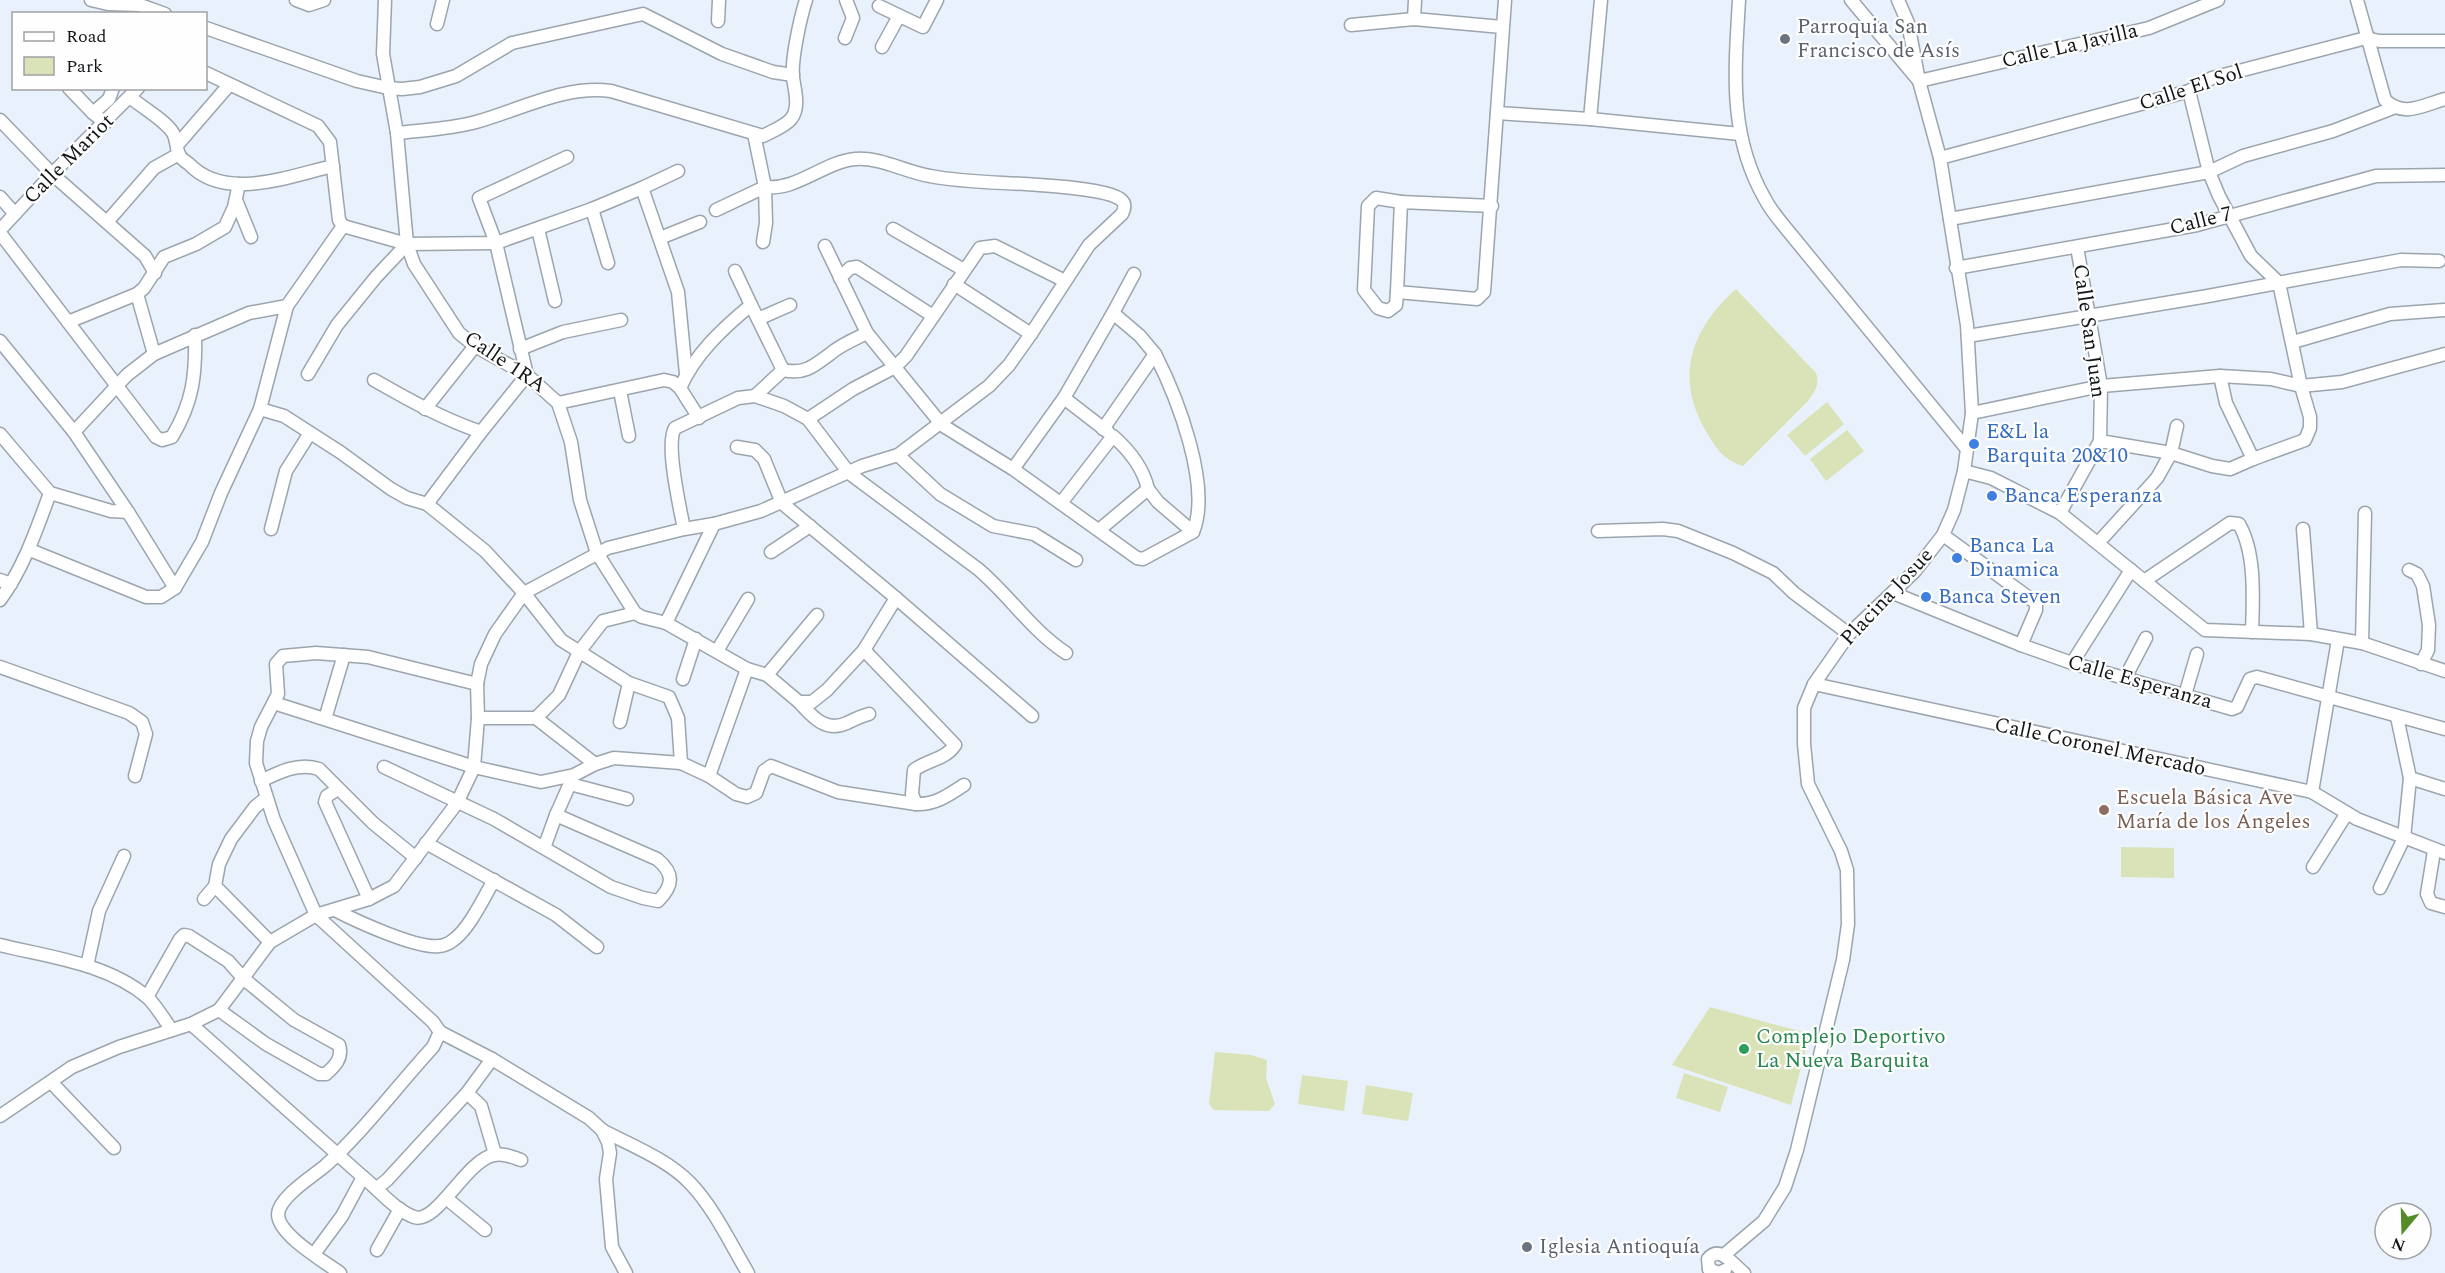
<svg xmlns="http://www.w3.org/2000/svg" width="2445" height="1273" viewBox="0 0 2445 1273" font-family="Spectral,serif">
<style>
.green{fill:#dae2b8}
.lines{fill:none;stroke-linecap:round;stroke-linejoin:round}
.minor-casing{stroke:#9ca4ad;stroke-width:15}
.minor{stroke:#fff;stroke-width:12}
.worship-dot{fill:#6b7280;stroke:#fefefe;stroke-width:2}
.shop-dot{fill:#3f7fe0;stroke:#fefefe;stroke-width:2}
.education-dot{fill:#8d6e63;stroke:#fefefe;stroke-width:2}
.leisure-dot{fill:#2e9e5b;stroke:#fefefe;stroke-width:2}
.labels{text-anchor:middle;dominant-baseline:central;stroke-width:4.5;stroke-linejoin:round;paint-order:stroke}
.worship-label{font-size:21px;fill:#5b616d;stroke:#fefefe;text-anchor:start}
.street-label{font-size:21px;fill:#131619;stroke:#fefefe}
.shop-label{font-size:21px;fill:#366cbe;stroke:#fefefe;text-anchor:start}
.education-label{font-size:21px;fill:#785e54;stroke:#fefefe;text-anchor:start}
.leisure-label{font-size:21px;fill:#27864d;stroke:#fefefe;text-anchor:start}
</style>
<rect width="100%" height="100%" fill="#e9f2fc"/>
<!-- green -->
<g class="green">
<path d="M1736,289l80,84c4,12 -1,18 -8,28l-65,65c-19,-6 -26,-16 -36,-33 -33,-54 -17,-103 29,-144z"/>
<polygon points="1827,402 1844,424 1805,456 1787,435"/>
<polygon points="1847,430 1864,451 1826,481 1810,459"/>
<polygon points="2121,847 2174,848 2174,878 2121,877"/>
<polygon points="1710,1007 1810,1034 1791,1105 1672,1065"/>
<polygon points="1215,1052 1251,1055 1267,1060 1266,1078 1275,1104 1269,1111 1214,1110 1209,1104"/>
<polygon points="1684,1073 1728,1087 1720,1112 1676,1098"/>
<polygon points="1302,1075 1348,1081 1344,1111 1298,1104"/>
<polygon points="1366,1085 1413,1093 1408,1121 1362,1114"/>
</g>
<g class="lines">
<!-- minor casing -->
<g class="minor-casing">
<g id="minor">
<polyline points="91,0 108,4 140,5 165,14"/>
<polyline points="296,0 309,5 324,0"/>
<polyline points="385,0 383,54 397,133 407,244 414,264 459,333 475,346 527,375 558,403 571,442 580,500 597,553 635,613 642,617 666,623 747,669 767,675 799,702 812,702 827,690 864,650 896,598"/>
<path d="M1739,0c-4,70 -11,135 26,199 6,12 16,23 24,33l177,216"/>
<polyline points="1898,0 1908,23 1919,81 2149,28 2218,0"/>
<path d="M2357,0l28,100c19,18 38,5 60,-1"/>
<polyline points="879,6 923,27 937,0"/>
<polyline points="1414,19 1415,0"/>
<polyline points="718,21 719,0"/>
<polyline points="437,24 443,0"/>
<polyline points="1351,25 1414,19 1502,27"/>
<polyline points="206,28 357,81 388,88 402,89 420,87 456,76 512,43 643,14 722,54 773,72 793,75"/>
<polyline points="845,38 853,18 846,0"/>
<polyline points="882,47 899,16"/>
<polyline points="206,73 318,126 330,142 339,220 343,226 407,244 496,243 592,209 642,188 678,292 686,374"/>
<polyline points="69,88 93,113"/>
<polyline points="2189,91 2209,172 2219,196 2251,256 2279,283 2301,386 2310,417 2310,428 2305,440 2253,459"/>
<path d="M131,98c11,9 35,23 42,35 4,7 3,15 6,22 2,3 7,7 10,9 36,38 100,12 144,2"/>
<polyline points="1497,113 1590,119 1740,134"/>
<polyline points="1590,119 1601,0"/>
<polyline points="0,120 52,174 145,256 155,273"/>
<polyline points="105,123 93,113 109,99 113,88"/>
<path d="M397,133c26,-3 54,-4 79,-11 44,-12 88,-37 135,-31l152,45c9,-5 21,-9 28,-17 9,-11 4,-28 2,-41 -2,-18 7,-59 13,-78"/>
<polyline points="178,144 229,85"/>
<polyline points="1940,158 2189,91 2212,78 2366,38 2379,41 2445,41"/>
<polyline points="642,188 678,171"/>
<polyline points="0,197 15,214"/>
<polyline points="236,200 251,237"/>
<polyline points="1492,206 1401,202 1397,292 1477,299 1484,292 1505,0"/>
<polyline points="592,209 608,263"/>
<polyline points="716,210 765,187 766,223 763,242"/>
<polyline points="1950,219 2209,172 2243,156 2333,131 2393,108"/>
<polyline points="107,222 154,168 179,154"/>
<polyline points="538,229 555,301"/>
<polyline points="893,229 964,270"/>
<polyline points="0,230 52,174 138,88"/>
<path d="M0,233l156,204 6,3 10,-3c21,-35 24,-62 23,-102"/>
<polyline points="660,238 700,222"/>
<path d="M825,246l42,87 75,92 71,44 124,89 6,1 50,-27c19,-46 -16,-135 -38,-178"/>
<polyline points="1956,268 2197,225 2376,176 2445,175"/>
<polyline points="735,271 751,305"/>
<polyline points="840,278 850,268 857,267 933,316"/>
<polyline points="954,284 1031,334"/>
<polyline points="1397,292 1396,305 1388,311 1378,308 1364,290 1368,206 1376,198 1401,202"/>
<polyline points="137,294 154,354"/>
<polyline points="1113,313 1134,274"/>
<polyline points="758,319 790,305"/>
<polyline points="68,322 137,294 144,288 164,257 196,244 225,227 234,207 239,184"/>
<polyline points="1968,336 2208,296 2401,260 2439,261"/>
<polyline points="0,341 74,432 128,512 175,588"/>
<polyline points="2293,342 2390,314 2444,310"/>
<polyline points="520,349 563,332 621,320"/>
<path d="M783,370c21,5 31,-4 47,-16 10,-9 25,-15 37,-21"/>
<polyline points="308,374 337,325 376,277 407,244"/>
<path d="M374,380c35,20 69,39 107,52"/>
<polyline points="620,391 629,436"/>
<polyline points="755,396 783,370"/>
<polyline points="1064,398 1113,313 1140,336 1155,354 1103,429"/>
<polyline points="558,403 664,380 673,382 680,388"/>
<polyline points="260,409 284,416 340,452 391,489 407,498 427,504 485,551 524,593 561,640 629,683 669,697 678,718 681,763"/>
<polyline points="425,409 475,346"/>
<polyline points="1972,413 2101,386 2220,376 2271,379 2301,386 2342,382 2445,354"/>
<path d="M699,418l-19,-30c15,-34 42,-59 71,-83l32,65"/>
<polyline points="808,419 853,389 895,367 906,356 980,248 995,246 1065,281"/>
<polyline points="74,432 127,375 154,354 249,313 287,306 343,226"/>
<polyline points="0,434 50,493 111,511 128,512"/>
<polyline points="2100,441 2171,453 2212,466 2230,469 2253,459 2226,403 2220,376"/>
<polyline points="737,447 755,450 764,459 782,503 896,598 1032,716"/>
<polyline points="898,455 940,494 993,526 1034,534 1076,560"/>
<polyline points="1013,469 1064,398 1108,432"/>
<polyline points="1964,471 1991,478 2060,513 2205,630 2311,634 2362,643 2445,671"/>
<polyline points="1148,489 1158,502 1193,532"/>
<path d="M1061,503l52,-67c17,15 30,31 35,53l-49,41"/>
<polyline points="427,504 481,432 527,375 496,243 479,198 567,157"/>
<polyline points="2060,513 2100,441 2101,386 2077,247"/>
<polyline points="271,529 286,471 310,433"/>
<path d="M684,529c-4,-21 -19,-85 -9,-101l63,-30 17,-2 29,10 24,13 41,54 129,96c32,27 53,61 88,84"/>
<polyline points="2303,529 2311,634"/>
<polyline points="1598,531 1663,529 1678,531 1733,553 1773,573 1794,593 1849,634"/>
<polyline points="1943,535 2036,603 2036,610 2021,645"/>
<polyline points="2098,543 2157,478 2171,453 2177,426"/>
<polyline points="30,550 146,597 161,597 175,588 202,542 221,493 260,409 287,306"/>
<polyline points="771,552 810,526"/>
<polyline points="2409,570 2417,574 2423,586 2429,625 2428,650 2421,664"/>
<polyline points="0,580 11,584"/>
<path d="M2144,581l86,-58 9,1c17,29 14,75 13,108"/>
<polyline points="1893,593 2021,645 2072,663 2232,709 2237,707 2250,679 2257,677 2445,729"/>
<path d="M0,600c24,-33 36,-69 50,-107"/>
<polyline points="666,623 714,524"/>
<polyline points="2362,643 2365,513"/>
<path d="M864,650l91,95c-10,15 -26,14 -41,25l-2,24 4,10c19,1 33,-9 48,-19"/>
<polyline points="717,651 748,599"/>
<polyline points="2072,663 2131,570"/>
<polyline points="0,667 129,713 142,722 146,734 135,776"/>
<polyline points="767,675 817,615"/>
<polyline points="2125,678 2146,638"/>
<polyline points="683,679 696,639"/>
<polyline points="1814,684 2312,792 2357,819 2445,853"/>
<polyline points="2185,695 2197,654"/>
<path d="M799,702c13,14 26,31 48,21 8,-4 14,-7 22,-9"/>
<polyline points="274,703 474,767 541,782 574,775 595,764 614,758 681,763 709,776 736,794 747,797 756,793 764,771 771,766 838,792 916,804"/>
<polyline points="478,718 536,718 595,764"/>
<polyline points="536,718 559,695 579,652 603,621 635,613"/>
<polyline points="325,719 344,655"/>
<polyline points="620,722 629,683"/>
<path d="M384,767l110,52 117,68 32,11 15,3c16,-16 16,-28 -1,-42l-101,-44 -12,33"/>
<polyline points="709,776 747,669"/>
<polyline points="2410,778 2445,789"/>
<path d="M261,781c18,-9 38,-19 58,-12l54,54 43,35"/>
<polyline points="570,784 627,799"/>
<polyline points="338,789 327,796 325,802 369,899"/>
<polyline points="2312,792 2338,640"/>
<polyline points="556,815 572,779"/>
<polyline points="426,843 556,915 597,947"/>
<polyline points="2434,851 2427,894 2431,903 2445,907"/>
<polyline points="2313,867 2347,813"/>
<polyline points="215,886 270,942"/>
<polyline points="2380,888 2404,838 2410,778 2397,717"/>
<polyline points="204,899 215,886 219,864 231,839 255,807 266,798"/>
<path d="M335,910c21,11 82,39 104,36 4,0 11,-3 13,-5 17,-11 32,-44 42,-61"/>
<path d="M0,945c48,12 107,18 147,52 9,8 17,23 25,33"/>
<polyline points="87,966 99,911 124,856"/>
<path d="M147,997l33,-58 4,-4 5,1 39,25 16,18 50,41 45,25c4,13 -4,21 -13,29h-7l-53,-30 -47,-34"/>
<polyline points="191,1024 363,1177"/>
<polyline points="492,1059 589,1118 602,1130 608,1142 610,1153 606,1179 612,1247 626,1273"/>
<polyline points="51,1082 114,1148"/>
<polyline points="467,1093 481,1106 495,1154"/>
<path d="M0,1116l72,-49 47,-20 72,-23 28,-14 51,-68 46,-27 53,-16 25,-13 63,-83 17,-36 4,-49 -1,-34 4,-20 14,-30 29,-41 84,-45 76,-19 30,-5 47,-13 101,-45 36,-11 91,-69 20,-21 22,-31 58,-89 33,-31c3,-6 4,-11 -2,-15 -12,-9 -65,-13 -81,-14 -36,-3 -73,-2 -109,-9 -25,-4 -49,-19 -75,-17 -31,3 -59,32 -90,28l-11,-53"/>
<path d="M602,1130c28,15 65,29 88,53 24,25 40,60 58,90"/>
<polyline points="377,1188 387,1180 467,1093 492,1059 440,1032 433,1022 316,915 274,820 256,763 257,741 261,727 278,694 276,664 283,656 316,653 368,657 477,684"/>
<polyline points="446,1198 485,1230"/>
<polyline points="377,1250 400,1209"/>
<path d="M314,1254l28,-38 21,-39c16,13 32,33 51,40 23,8 52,-57 80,-62 10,-2 18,2 27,5"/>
<polyline points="1724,1255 1764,1221 1785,1187 1797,1150 1843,960 1848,924 1847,870 1841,851 1808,784 1804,744 1804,708 1814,684 1849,634 1915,571 1943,535 1954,510 1964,471 1972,413 1967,325 1940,158 1919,81 1851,0"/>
<path d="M1709,1269l-1,-10c12,-15 25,6 36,14"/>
<polyline points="1709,1269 1719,1273 1725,1270"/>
<path d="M340,1273c-15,-11 -62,-38 -62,-59 1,-17 35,-38 47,-48 38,-34 73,-81 108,-119l7,-15"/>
</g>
</g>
<!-- minor -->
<use href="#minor" class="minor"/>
</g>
<!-- markers -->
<g class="worship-dot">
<circle cx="1785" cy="39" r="6"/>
<circle cx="1527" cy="1247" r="6"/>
</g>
<g class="shop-dot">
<circle cx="1974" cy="444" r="6"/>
<circle cx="1992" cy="496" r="6"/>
<circle cx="1957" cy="558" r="6"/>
<circle cx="1926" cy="597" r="6"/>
</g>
<circle class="education-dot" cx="2104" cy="810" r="6"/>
<circle class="leisure-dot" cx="1744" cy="1049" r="6"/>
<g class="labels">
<!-- worship labels -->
<g class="worship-label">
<text x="1797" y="27">Parroquia San<tspan x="1797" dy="24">Francisco de Asís</tspan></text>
<text x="1539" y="1247">Iglesia Antioquía</text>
</g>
<!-- street labels -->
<g class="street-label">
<text transform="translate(2070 46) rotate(-13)">Calle La Javilla</text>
<text transform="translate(2191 88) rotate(-18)">Calle El Sol</text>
<text transform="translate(69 159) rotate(-45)">Calle Mariot</text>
<text transform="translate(2201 221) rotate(-14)">Calle 7</text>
<text transform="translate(2089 331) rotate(82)">Calle San Juan</text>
<text transform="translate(505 362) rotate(34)">Calle 1RA</text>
<text transform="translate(1887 597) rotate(-47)">Placina Josue</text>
<text transform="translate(2140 682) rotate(16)">Calle Esperanza</text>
<text transform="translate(2100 747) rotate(12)">Calle Coronel Mercado</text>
</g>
<!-- shop labels -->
<g class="shop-label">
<text x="1986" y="432">E&amp;L la<tspan x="1986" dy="24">Barquita 20&amp;10</tspan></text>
<text x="2004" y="496">Banca Esperanza</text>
<text x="1969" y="546">Banca La<tspan x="1969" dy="24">Dinamica</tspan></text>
<text x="1938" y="597">Banca Steven</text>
</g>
<!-- education labels -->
<g class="education-label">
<text x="2116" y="798">Escuela Básica Ave<tspan x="2116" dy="24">María de los Ángeles</tspan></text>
</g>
<!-- leisure labels -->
<g class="leisure-label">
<text x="1756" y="1037">Complejo Deportivo<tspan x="1756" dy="24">La Nueva Barquita</tspan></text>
</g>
</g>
<!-- legend -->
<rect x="12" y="12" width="195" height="78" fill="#fefefe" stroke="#a0a1a2" stroke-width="1.5"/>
<rect x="24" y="32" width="30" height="9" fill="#ffffff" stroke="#a0a1a2" stroke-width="1.5"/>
<text x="66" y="42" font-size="18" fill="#131619">Road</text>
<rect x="24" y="57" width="30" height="18" fill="#dae2b8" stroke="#a0a1a2" stroke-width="1.5"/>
<text x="66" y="72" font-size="18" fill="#131619">Park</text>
<!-- north arrow -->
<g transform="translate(2403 1231) rotate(199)"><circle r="28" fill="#fefefe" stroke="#a0a1a2" stroke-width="1.5"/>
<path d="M0-4.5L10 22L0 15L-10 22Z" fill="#538c27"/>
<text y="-9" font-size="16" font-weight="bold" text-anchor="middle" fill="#131619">N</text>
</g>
</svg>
